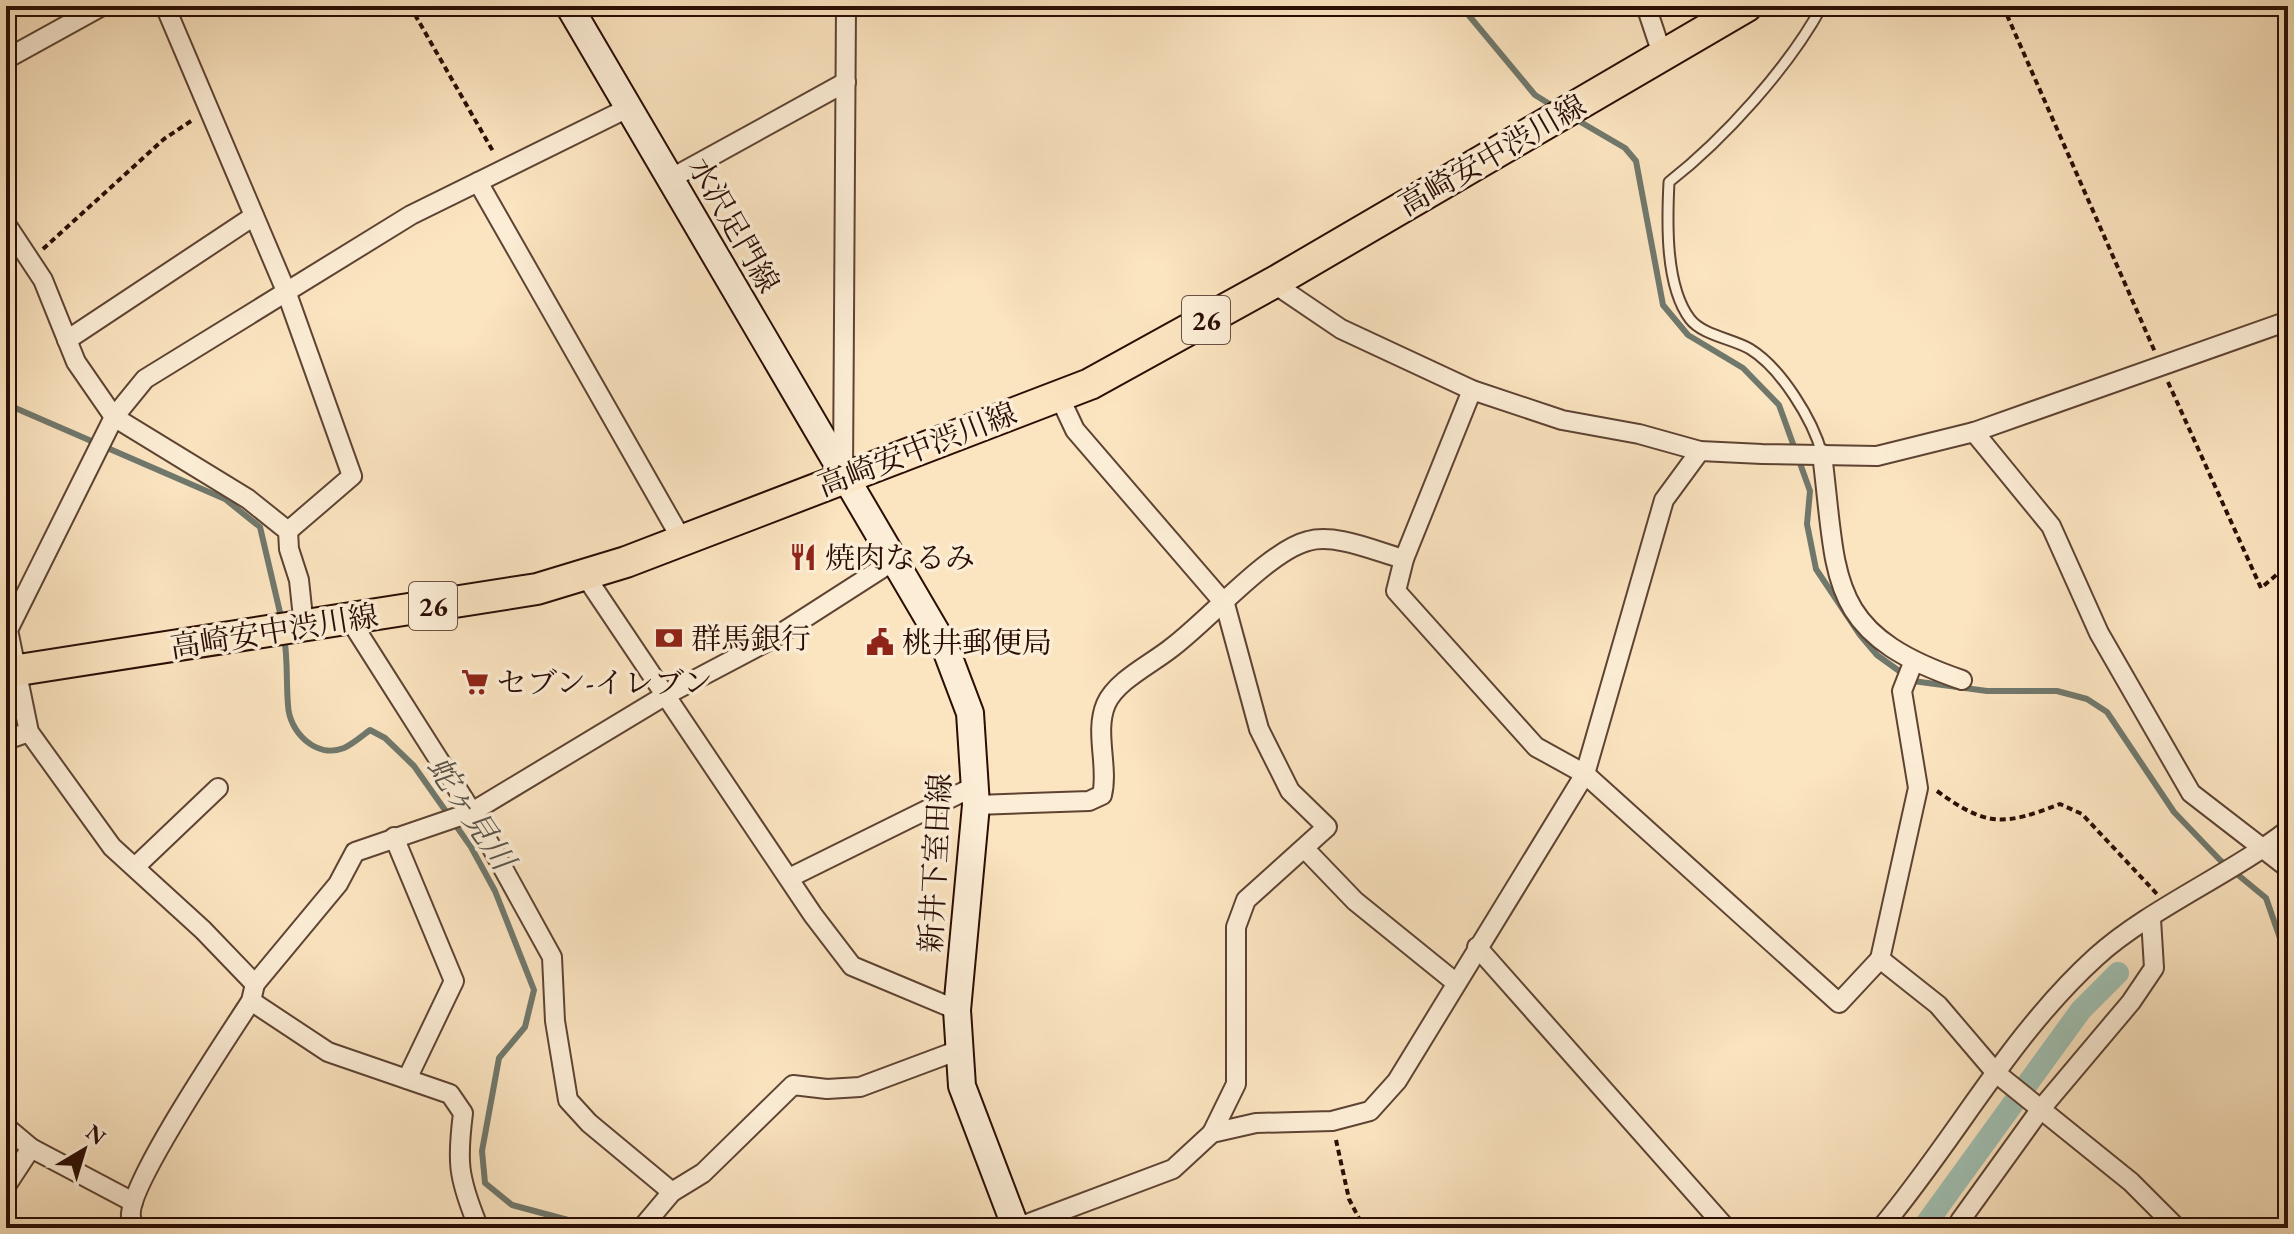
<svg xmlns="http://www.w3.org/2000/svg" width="2294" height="1234" viewBox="0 0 2294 1234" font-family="'EB Garamond','Noto Serif JP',serif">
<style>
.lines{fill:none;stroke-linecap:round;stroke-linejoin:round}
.stream{stroke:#70786c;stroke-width:6}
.canal{stroke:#9fbfb2;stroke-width:22}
.lane-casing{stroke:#5e4333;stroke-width:13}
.street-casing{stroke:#5e4333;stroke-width:22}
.secondary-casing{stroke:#2a0d04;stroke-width:30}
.primary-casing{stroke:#2a0d04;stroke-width:34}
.path{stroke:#2a0d04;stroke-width:4;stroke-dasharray:6 4;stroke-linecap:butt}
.lane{stroke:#fcedd6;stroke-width:9}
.street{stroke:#fcedd6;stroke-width:18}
.secondary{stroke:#fcedd6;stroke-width:26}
.primary{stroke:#fbe4c0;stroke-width:30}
.labels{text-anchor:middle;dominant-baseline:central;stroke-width:7;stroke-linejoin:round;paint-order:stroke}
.shield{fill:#fcedd6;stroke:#695043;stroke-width:2}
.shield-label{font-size:28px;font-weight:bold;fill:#2a0d04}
.street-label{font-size:30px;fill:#2a0d04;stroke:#fcedd6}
.poi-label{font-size:30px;fill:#2a0d04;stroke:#fcedd6;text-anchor:start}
.water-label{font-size:32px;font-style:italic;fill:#59544a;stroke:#fcedd6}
</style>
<rect width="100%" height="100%" fill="#fbe4c0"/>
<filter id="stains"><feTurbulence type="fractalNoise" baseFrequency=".0025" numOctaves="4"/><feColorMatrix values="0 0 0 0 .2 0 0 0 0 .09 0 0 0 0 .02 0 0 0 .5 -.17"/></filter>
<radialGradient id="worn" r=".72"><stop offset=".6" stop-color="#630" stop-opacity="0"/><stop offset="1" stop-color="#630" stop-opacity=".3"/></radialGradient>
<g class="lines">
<!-- stream -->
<g class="stream">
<polyline points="1461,6 1535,95 1556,108"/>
<polyline points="1572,117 1625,148 1636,161 1663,305 1688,335 1743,368 1779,405 1810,491 1807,524 1816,569 1860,635 1877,655 1913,681 1987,691 2057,691 2087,699 2107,712 2174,812 2220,860 2266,898 2288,961"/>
<polyline points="6,404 225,499 260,527 282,621"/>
<path d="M284,636c4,24 2,46 4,69 1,27 28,54 56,43 9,-4 18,-12 26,-18l15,8 29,28 57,81 24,44 39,99 -9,37 -26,31 -17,93 3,32 27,22 86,23"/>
</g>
<!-- canal -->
<polyline class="canal" points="1923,1228 2081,1010 2118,973"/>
<!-- lane casing -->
<g class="lane-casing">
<path id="lane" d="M1822,454c-9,-34 -41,-86 -72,-105 -17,-10 -48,-14 -60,-30 -25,-33 -23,-97 -21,-137 55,-43 120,-115 153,-176"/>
</g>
<!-- street casing -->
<g class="street-casing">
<g id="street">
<polyline points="165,6 286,291 352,476 288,531"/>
<polyline points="1646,6 1662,54"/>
<polyline points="6,59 102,6"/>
<polyline points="670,179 846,82"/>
<polyline points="478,182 682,540"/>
<polyline points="6,224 43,280 76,362 114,417 248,499 288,531 289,549 299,580 304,627"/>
<polyline points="1273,283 1341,329 1472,390 1562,420 1639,434 1700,451 1762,454 1877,456 1974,432 2288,321"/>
<polyline points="67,340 254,216"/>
<polyline points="1472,390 1404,559 1396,591 1536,747 1585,774 1839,1003 1880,959 1938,1005 1996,1073 2131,1182 2177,1228"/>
<polyline points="1059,396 1075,430 1225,604 1259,729 1290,791 1327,827 1246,900 1236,927 1236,1084 1212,1133"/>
<polyline points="1974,432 2051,526 2099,633 2191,793 2288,868"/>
<path d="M1822,454c16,127 3,179 140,226"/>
<polyline points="843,473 846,6"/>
<polyline points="586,577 813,915 852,966 957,1010"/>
<polyline points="350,620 472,812 552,957 555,1021 568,1100 589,1123 672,1192"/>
<polyline points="6,740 29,732"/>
<path d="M976,805l113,-4 13,-6c7,-28 -8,-63 4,-91 10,-23 45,-40 64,-55 37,-27 98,-98 138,-108 28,-8 69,11 96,18"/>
<polyline points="394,837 454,981 407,1079"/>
<polyline points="1305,849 1355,901 1455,982"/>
<polyline points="135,867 218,788"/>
<polyline points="789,878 975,786"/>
<polyline points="1477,947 1726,1228"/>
<polyline points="1880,959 1918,788 1902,691 1913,663"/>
<polyline points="255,984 203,930 112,847 29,732 8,630 114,417 145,379 411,215 628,108"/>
<path d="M251,1001l77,51 122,42 13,19c-6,48 -5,63 13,108l-2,7"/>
<polyline points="6,1127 31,1148 133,1202"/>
<polyline points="6,1186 31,1148"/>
<path d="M136,1228c-2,-4 -5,-7 -5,-11 -5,-30 99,-183 120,-216l4,-17 83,-100 17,-32 117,-40 194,-117 106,-56 123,-79"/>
<polyline points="648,1228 645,1224 672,1192 703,1173 793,1085 827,1089 860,1087 959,1050"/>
<polyline points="1016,1228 1173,1169 1212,1133 1256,1123 1332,1121 1370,1111 1397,1081 1585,774 1664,500 1700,451"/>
<path d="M1881,1228c74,-88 129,-193 215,-271 53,-48 134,-82 192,-127"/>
<polyline points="1966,1228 1960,1221 2040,1110 2131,1002 2154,968 2151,919"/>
</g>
</g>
<!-- secondary casing -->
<g class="secondary-casing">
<polyline id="secondary" points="569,6 945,647 970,713 976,805 957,1010 962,1086 1016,1228"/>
</g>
<!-- primary casing -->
<g class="primary-casing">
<polyline id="primary" points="6,672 537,589 626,562 1090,384 1273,283 1747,6"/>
</g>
<!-- path -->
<g class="path">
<polyline points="410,6 494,153"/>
<polyline points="2003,6 2155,352"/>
<polyline points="2273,6 2288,27"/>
<polyline points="43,249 164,139 194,119"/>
<polyline points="2168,382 2261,588 2288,565"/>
<path d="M1937,791c50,36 66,35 123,13l22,10 75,80"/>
<polyline points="1336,1140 1349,1199 1364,1228"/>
</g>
<!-- lane -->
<use href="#lane" class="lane"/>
<!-- street -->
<use href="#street" class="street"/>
<!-- secondary -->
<use href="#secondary" class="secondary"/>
<!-- primary -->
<use href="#primary" class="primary"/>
</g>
<!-- icons -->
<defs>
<g id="restaurant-bare" transform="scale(2.16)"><path d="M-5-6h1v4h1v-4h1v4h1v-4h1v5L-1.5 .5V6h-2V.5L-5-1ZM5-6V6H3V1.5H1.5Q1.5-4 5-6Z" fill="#8f2418" stroke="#fcedd6" stroke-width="2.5" paint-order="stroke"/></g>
<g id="bank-bare" transform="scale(2.16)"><path d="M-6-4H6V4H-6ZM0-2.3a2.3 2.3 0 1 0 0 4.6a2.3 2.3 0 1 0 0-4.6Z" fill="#8f2418" stroke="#fcedd6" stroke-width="2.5" paint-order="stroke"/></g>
<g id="civic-bare" transform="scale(2.16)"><path d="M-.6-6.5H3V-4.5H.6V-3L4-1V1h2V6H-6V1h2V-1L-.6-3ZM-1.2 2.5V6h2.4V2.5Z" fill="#8f2418" stroke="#fcedd6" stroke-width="2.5" paint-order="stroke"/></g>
<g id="supermarket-bare" transform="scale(2.16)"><path d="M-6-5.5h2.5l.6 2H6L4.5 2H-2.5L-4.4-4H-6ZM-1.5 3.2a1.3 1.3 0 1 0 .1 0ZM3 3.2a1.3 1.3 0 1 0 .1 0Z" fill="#8f2418" stroke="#fcedd6" stroke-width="2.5" paint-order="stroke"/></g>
</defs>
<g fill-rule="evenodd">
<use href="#restaurant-bare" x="803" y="557"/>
<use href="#bank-bare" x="669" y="638"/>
<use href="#civic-bare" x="880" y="642"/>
<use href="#supermarket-bare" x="475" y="682"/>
</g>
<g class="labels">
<!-- shield labels -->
<g class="shield">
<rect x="1182" y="296" width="48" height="48" rx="6"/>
<rect x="409" y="582" width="48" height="48" rx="6"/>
</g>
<g class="shield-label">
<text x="1206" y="320">26</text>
<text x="433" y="606">26</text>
</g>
<!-- street labels -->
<g class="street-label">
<text transform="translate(1492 155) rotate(-30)">高崎安中渋川線</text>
<text transform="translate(734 225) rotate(60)">水沢足門線</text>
<text transform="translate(917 449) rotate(-21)">高崎安中渋川線</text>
<text transform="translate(274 631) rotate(-9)">高崎安中渋川線</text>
<text transform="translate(935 863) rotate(-87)">新井下室田線</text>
</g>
<!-- poi labels -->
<g class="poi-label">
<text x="825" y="557">焼肉なるみ</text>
<text x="691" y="638">群馬銀行</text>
<text x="902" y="642">桃井郵便局</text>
<text x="497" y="682">セブン-イレブン</text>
</g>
<!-- water labels -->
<g class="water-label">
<text transform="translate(471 813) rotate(56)">蛇ヶ見川</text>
</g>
</g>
<!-- margin -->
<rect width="2294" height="1234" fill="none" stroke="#fbe4c0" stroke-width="32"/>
<rect x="8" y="8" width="2278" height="1218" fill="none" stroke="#2a0d04" stroke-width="4"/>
<rect x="16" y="16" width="2262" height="1202" fill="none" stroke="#2a0d04" stroke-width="2"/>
<!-- north arrow -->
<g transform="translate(84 1150) rotate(38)" stroke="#fcedd6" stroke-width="6" paint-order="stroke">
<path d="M0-6L14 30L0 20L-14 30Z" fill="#2a0d04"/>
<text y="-12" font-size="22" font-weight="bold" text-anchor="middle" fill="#2a0d04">N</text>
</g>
<rect width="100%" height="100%" filter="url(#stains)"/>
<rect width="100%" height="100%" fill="url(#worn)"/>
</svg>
